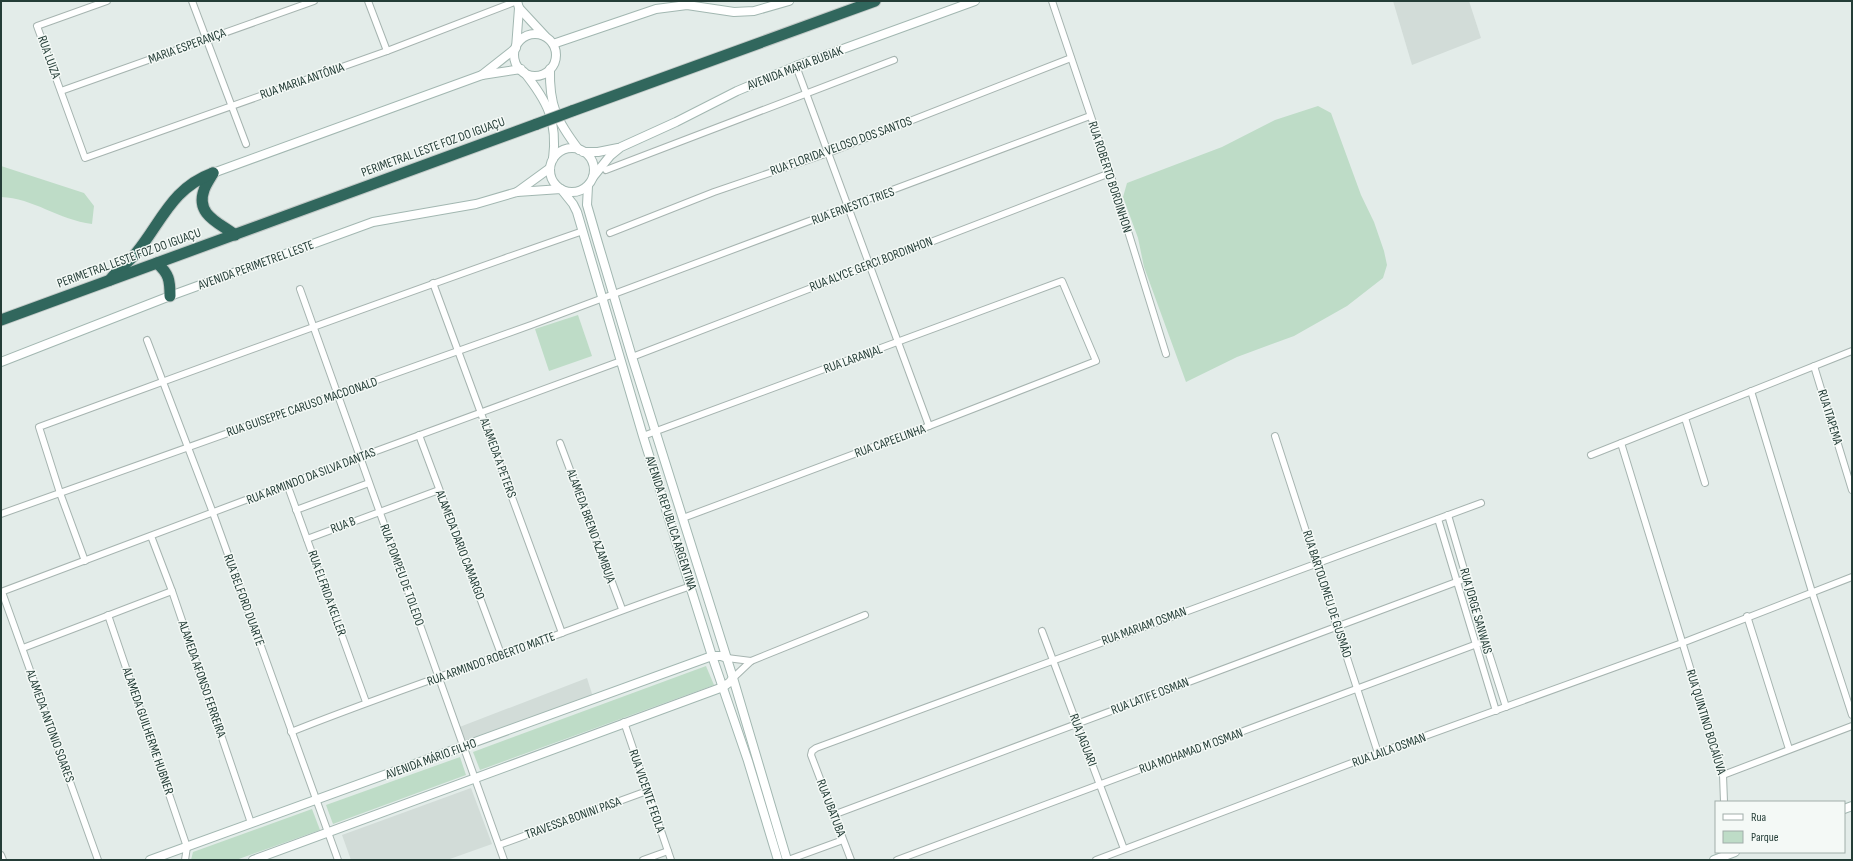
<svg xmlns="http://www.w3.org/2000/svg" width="1853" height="861" viewBox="0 0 1853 861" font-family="'Sofia Sans Condensed',sans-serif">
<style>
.built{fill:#d2dcd8}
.green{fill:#bedcc7}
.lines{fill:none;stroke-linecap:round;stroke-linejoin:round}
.street-casing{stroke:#a6b4b0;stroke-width:8}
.secondary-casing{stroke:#a2b7b1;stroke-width:10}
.highway-casing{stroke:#c2c9c7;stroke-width:13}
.street{stroke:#fff;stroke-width:6}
.secondary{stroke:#fff;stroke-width:8}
.highway{stroke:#31675d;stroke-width:11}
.highway-bridge-casing{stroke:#c2c9c7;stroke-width:13;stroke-linecap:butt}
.highway-bridge{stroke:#31675d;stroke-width:11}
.labels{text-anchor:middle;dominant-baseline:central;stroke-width:3;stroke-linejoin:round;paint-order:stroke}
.street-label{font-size:13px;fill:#243d37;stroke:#f4f9f6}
</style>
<rect width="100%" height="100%" fill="#e3ece9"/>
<!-- built -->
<g class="built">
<polygon points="1393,1 1469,1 1481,38 1412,65"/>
<polygon points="587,678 593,697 464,746 457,728"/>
<polygon points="471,788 492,844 447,860 351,860 342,835"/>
</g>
<!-- green -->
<g class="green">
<polygon points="1318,106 1331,113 1361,195 1374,222 1384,251 1387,265 1383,278 1347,306 1294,336 1237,357 1186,382 1144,267 1138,238 1123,197 1127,183 1222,147 1275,120"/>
<path d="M1,166l83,27 10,13 -2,18c-33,-4 -59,-26 -91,-27z"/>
<polygon points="578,315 592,356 549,371 535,329"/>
<polygon points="706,666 714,685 480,770 473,752"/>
<polygon points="460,757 466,775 333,824 326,805"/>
<polygon points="312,809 320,830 236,860 191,860 193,852"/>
</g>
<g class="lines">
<!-- street casing -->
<g class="street-casing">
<g id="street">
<polyline points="107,1 37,26 85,158 387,51 517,1"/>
<polyline points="192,1 246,144"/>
<polyline points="368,1 387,51"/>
<polyline points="1052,1 1110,173 1166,354"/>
<polyline points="796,66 929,426"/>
<polyline points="61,91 314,1"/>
<polyline points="606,170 894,60"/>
<polyline points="610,233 714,192 828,153 1071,58"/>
<polyline points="433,283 562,633"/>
<polyline points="300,289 504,860"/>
<polyline points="147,340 213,513 338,860"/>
<polyline points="632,357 1110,173"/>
<polyline points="1814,366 1852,490"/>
<polyline points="1751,391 1812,592 1852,715"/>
<polyline points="1685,418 1705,483"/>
<polyline points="419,435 501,654"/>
<polyline points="643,436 1062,281 1096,361 929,426 683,518"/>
<polyline points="1275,436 1378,753"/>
<polyline points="560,443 622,609"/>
<polyline points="1621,443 1723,775 1724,802"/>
<polyline points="1591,455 1852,351"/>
<polyline points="287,484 366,702"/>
<polyline points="296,510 369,483"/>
<polyline points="1,514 531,325 1090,116"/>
<polyline points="1448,515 1485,641 1506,707"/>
<polyline points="1438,519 1496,711"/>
<polyline points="151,536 172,591 251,823"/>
<polyline points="307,539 439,490"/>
<path d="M85,561l-25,-68 -21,-66c181,-66 362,-133 544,-196"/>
<polyline points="1,592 360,457 621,361"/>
<polyline points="2,592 98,860"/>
<polyline points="108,615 187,847 185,860"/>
<polyline points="1747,616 1789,749"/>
<polyline points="1042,631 1124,849"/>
<polyline points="23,648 172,591"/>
<polyline points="727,658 751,661"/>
<polyline points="733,678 751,661 865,615"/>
<polyline points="624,722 671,860"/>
<path d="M291,732c90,-36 181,-66 271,-99 43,-16 85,-32 129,-47"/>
<polyline points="1723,775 1852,726"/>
<polyline points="833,815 1467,578"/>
<polyline points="499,845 647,791"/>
<polyline points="1,855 3,860"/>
<polyline points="643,860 668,851"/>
<polyline points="788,860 843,840"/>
<polyline points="851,860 811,755 812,751 816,748 1481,503"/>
<polyline points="897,860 1485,641"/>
<polyline points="1096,860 1378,753 1682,643 1852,577"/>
</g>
</g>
<!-- secondary casing -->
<g class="secondary-casing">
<g id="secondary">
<polyline points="517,1 519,8 545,36"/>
<circle cx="535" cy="55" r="21"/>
<polyline points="553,44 656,9 687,5 734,12 754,11 789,1"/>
<path d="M550,69c-1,37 7,52 29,81"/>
<path d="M524,72c23,29 34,49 29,87"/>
<polyline points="482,75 516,48 519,8"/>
<circle cx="572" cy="170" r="22"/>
<polyline points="583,152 598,152 618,148"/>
<polyline points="213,173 482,75 521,69"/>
<polyline points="593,177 610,156 621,147 676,122 737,91 796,66 975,1"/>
<polyline points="588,186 587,205 598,243 632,357 733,678 787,860"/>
<polyline points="517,192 550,168"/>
<polyline points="1,362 170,296 373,222 476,204 517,192 561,189 573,204 577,212 643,436 712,656 748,761 778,860"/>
<polyline points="1844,809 1852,806"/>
<polyline points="150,860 712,656 721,656 727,658"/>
<polyline points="253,860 723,687 730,682 733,678"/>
<polyline points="1714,860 1735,852"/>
</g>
</g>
<!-- highway casing -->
<g class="highway-casing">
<g id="highway">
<polyline points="572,111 875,1"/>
<path d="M213,173c-3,6 -7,11 -9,17 -9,25 16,33 31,45"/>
<path d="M157,263c12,11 13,17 13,33"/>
<path d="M110,280c8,-11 19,-18 27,-28 25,-31 35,-64 76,-79"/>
<polyline points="1,320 537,124"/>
</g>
</g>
<!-- street -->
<use href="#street" class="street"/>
<!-- secondary -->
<use href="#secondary" class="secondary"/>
<!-- highway -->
<use href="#highway" class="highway"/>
<!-- highway-bridge casing -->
<g class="highway-bridge-casing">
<polyline id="highway-bridge" points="537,124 572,111"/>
</g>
<!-- highway-bridge -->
<use href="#highway-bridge" class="highway-bridge"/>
</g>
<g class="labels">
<!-- street labels -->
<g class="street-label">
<text transform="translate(187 46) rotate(-20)">MARIA ESPERANÇA</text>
<text transform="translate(49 57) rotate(70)">RUA LUIZA</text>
<text transform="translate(795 68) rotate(-21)">AVENIDA MARIA BUBIAK</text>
<text transform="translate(302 81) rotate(-19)">RUA MARIA ANTÔNIA</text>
<text transform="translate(841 146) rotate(-20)">RUA FLORIDA VELOSO DOS SANTOS</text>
<text transform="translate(433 147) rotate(-20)">PERIMETRAL LESTE FOZ DO IGUAÇU</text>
<text transform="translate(1110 177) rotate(72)">RUA ROBERTO BORDINHON</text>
<text transform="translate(853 206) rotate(-20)">RUA ERNESTO TRIES</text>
<text transform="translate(129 258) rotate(-20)">PERIMETRAL LESTE FOZ DO IGUAÇU</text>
<text transform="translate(871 264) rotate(-21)">RUA ALYCE GERCI BORDINHON</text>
<text transform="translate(256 265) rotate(-20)">AVENIDA PERIMETREL LESTE</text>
<text transform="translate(853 359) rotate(-20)">RUA LARANJAL</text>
<text transform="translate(302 407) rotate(-19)">RUA GUISEPPE CARUSO MACDONALD</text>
<text transform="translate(1830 417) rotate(73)">RUA ITAPEMA</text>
<text transform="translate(890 441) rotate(-20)">RUA CAPEELINHA</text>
<text transform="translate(498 458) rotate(70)">ALAMEDA A PETERS</text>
<text transform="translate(311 476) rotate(-21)">RUA ARMINDO DA SILVA DANTAS</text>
<text transform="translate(671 523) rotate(72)">AVENIDA REPUBLICA ARGENTINA</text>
<text transform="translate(343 525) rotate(-21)">RUA B</text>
<text transform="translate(591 526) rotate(70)">ALAMEDA BRENO AZAMBUJA</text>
<text transform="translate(460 545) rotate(69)">ALAMEDA DARIO CAMARGO</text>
<text transform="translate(402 575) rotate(70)">RUA POMPEU DE TOLEDO</text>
<text transform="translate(327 593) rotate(70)">RUA ELFRIDA KELLER</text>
<text transform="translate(1327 594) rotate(72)">RUA BARTOLOMEU DE GUSMÃO</text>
<text transform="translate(244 600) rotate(70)">RUA BELFORD DUARTE</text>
<text transform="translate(1476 611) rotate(74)">RUA JORGE SANWAIS</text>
<text transform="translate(1144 626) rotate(-20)">RUA MARIAM OSMAN</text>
<text transform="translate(491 659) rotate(-20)">RUA ARMINDO ROBERTO MATTE</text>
<text transform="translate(202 679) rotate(71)">ALAMEDA AFONSO FERREIRA</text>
<text transform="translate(1150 696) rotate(-21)">RUA LATIFE OSMAN</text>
<text transform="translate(1706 722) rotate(73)">RUA QUINTINO BOCAÍUVA</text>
<text transform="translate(50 726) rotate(70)">ALAMEDA ANTONIO SOARES</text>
<text transform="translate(148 731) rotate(71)">ALAMEDA GUILHERME HUBNER</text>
<text transform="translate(1083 740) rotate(69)">RUA JAGUARI</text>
<text transform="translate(1389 750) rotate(-20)">RUA LAILA OSMAN</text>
<text transform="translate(1191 751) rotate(-20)">RUA MOHAMAD M OSMAN</text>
<text transform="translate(431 759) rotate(-20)">AVENIDA MÁRIO FILHO</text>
<text transform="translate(647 791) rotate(71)">RUA VICENTE FEOLA</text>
<text transform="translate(831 808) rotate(69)">RUA UBATUBA</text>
<text transform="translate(573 818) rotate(-20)">TRAVESSA BONINI PASA</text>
</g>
</g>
<!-- border -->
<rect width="1853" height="861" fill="none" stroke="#243d37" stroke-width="4"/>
<!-- legend -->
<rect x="1715" y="801" width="130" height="52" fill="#f4f9f6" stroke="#a1aeaa"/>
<rect x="1723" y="814" width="20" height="6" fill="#ffffff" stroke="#a1aeaa"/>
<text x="1751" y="821" font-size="12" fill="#243d37">Rua</text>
<rect x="1723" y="831" width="20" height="12" fill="#bedcc7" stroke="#a1aeaa"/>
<text x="1751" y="841" font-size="12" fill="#243d37">Parque</text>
</svg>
